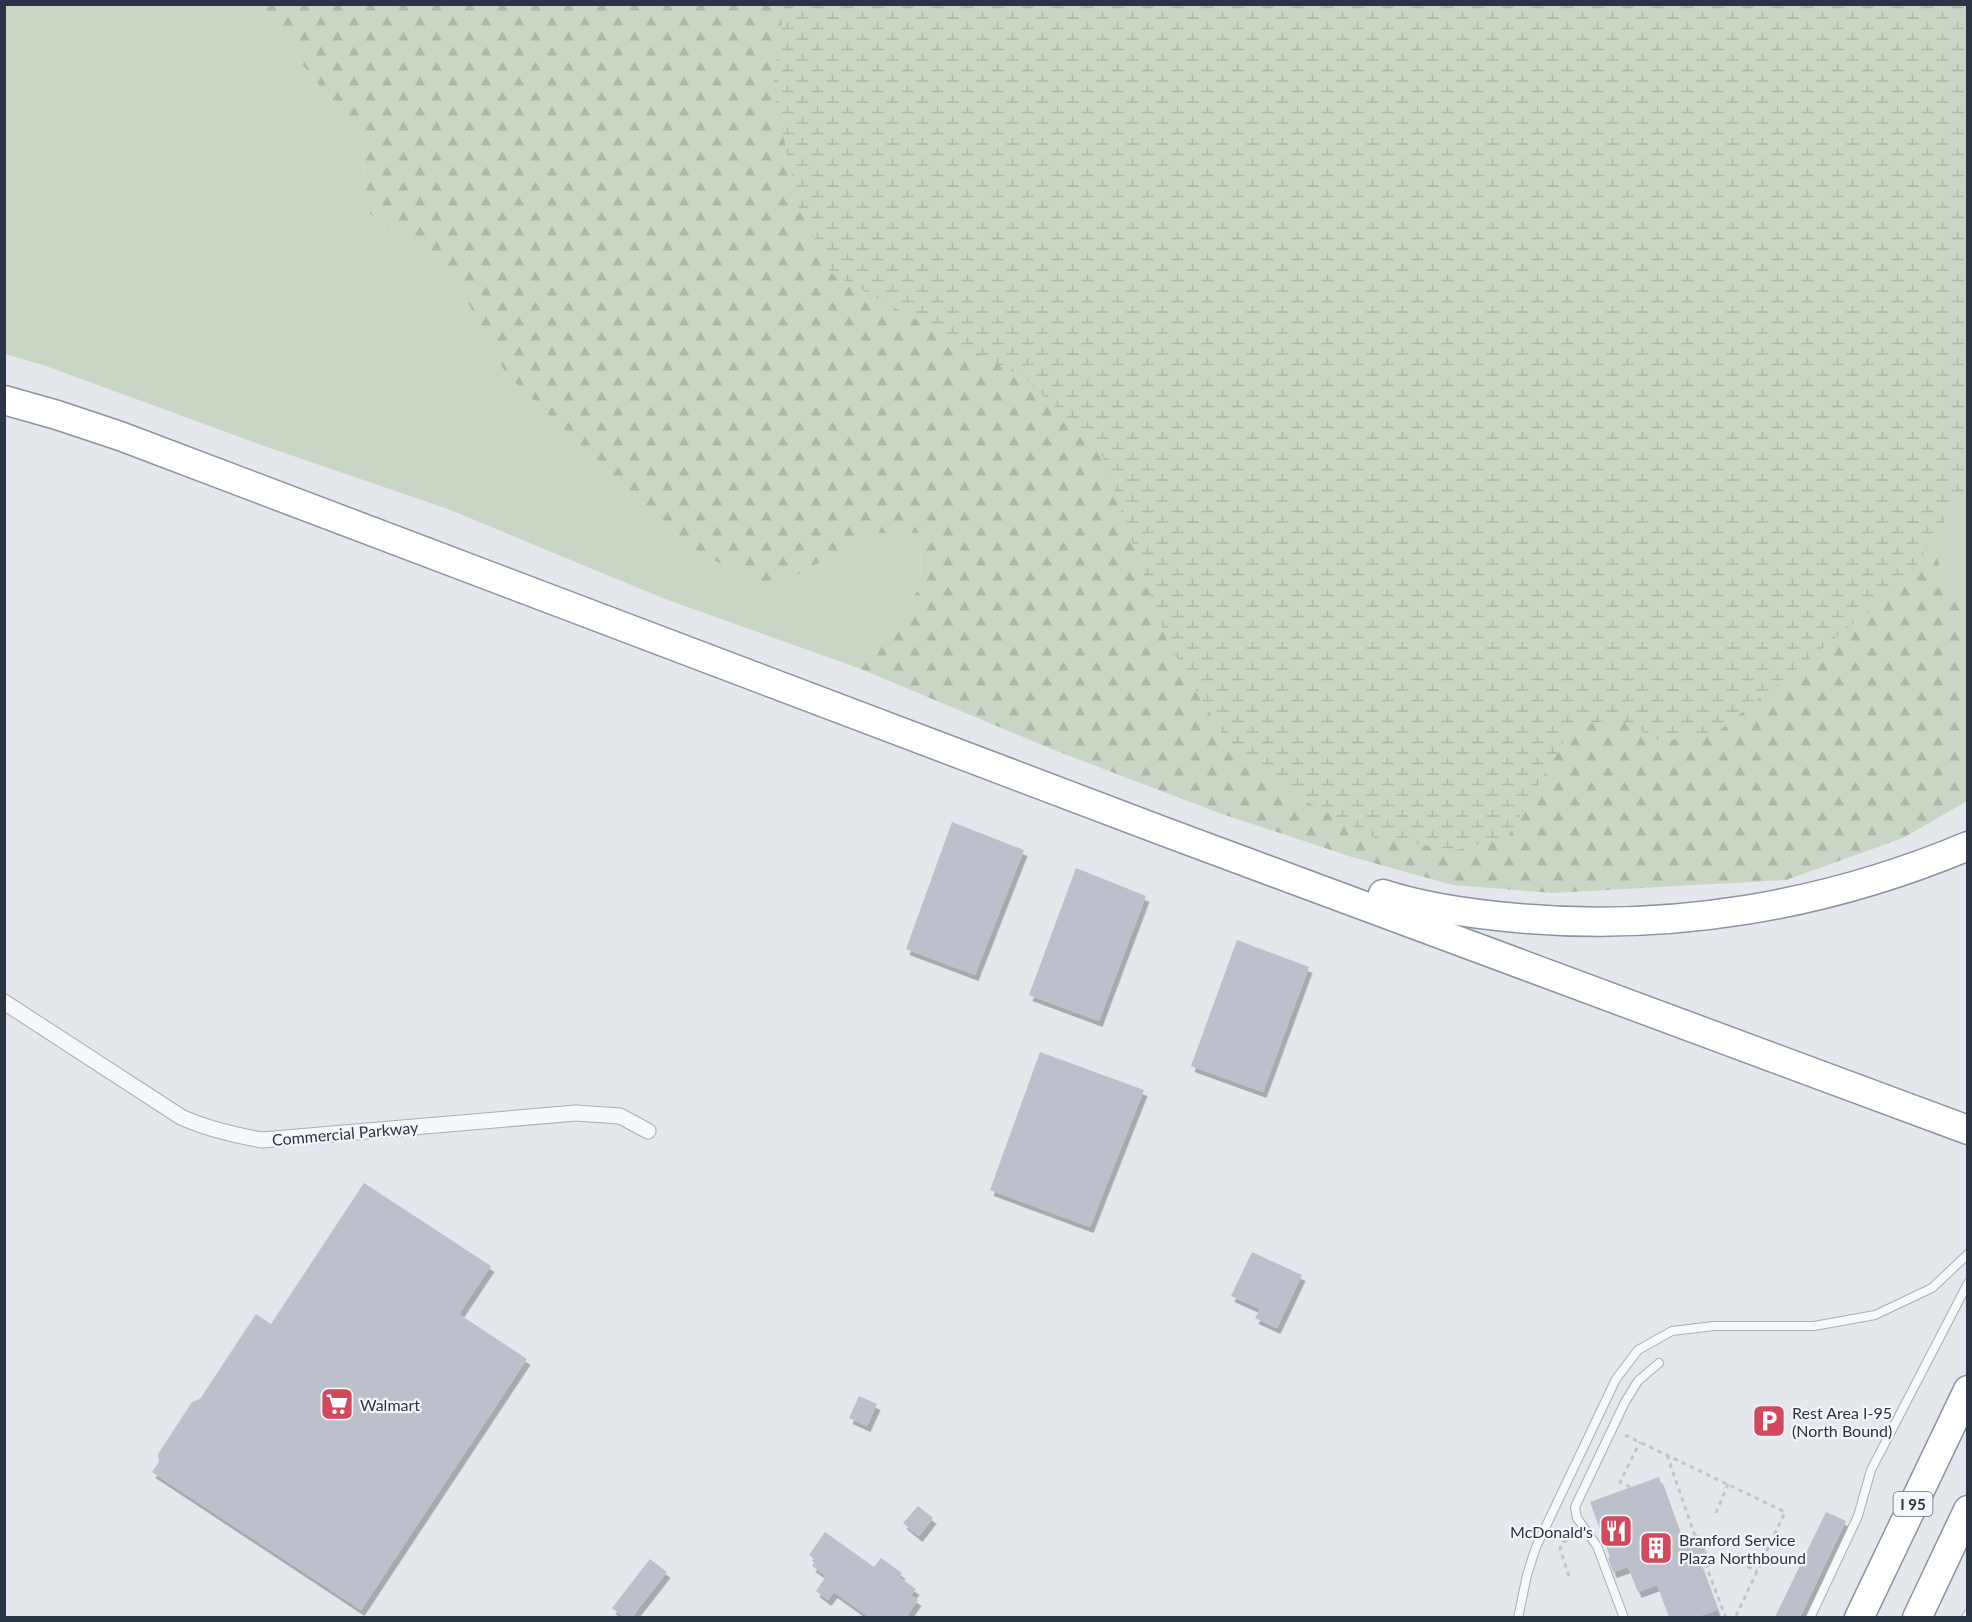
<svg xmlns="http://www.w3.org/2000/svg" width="1972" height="1622" viewBox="0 0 1972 1622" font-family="Lato,sans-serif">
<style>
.green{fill:#c9d6c5}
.forest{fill:url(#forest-firs)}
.wetland{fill:url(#wetland-marsh)}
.building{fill:#bbc0ca;filter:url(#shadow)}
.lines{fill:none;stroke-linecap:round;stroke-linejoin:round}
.service-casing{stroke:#a9aeb7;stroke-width:10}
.minor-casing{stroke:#a9aeb7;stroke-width:17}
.motorway-casing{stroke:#8b94a3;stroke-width:31}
.path{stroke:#c2c5cb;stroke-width:3;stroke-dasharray:4.5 4.5;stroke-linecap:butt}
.service{stroke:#f7f8fa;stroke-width:8}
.minor{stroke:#f7f8fa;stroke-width:15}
.motorway{stroke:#fff;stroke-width:28}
.labels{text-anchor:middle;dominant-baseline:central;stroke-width:4.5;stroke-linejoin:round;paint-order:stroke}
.shield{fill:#f4f6f9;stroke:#676e7b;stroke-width:1.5}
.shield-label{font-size:15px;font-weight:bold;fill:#2b3445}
.street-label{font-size:16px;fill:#2b3445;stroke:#f4f6f9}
.poi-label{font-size:16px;fill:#2b3445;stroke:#f4f6f9;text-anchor:start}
</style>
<defs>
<pattern id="forest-firs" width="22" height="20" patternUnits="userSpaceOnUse" patternTransform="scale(1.5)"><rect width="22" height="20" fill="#c9d6c5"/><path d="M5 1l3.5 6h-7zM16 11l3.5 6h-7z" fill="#adb8ab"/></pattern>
<pattern id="wetland-marsh" width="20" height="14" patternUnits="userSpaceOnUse" patternTransform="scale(1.5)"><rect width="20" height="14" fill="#c9d6c5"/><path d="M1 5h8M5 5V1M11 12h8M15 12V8" fill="none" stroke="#adb8ab"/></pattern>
<filter id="shadow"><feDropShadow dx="3.5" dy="6" stdDeviation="0" flood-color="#0004"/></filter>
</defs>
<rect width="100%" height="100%" fill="#e4e7ec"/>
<!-- green -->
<g class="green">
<polygon points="4,5 259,5 308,72 361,137 368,212 461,290 506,374 602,466 696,551 772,590 870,533 920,533 921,586 861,669 665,599 448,509 267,447 46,366 5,354"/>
<polygon points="1967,488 1967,595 1942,573 1932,541"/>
</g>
<!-- forest -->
<polygon class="forest" points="259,5 1967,5 1967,488 1932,541 1942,573 1967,595 1967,801 1903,838 1786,880 1553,893 1453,885 1352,857 1219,813 1054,750 861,669 921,586 920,533 870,533 772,590 696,551 602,466 506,374 461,290 368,212 361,137 308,72"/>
<!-- wetland -->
<polygon class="wetland" points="784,5 1967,5 1967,488 1904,583 1720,730 1662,742 1617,718 1572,728 1507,838 1457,850 1375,838 1285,790 1224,737 1167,641 1101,453 1027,380 831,273 798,206 773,86"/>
<!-- building -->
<g class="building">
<polygon points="952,822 1024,850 975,975 906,949"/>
<polygon points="1076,868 1146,896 1099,1021 1029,995"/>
<polygon points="1237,940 1309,967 1263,1092 1191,1066"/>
<polygon points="1040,1052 1144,1090 1090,1227 990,1190"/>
<polygon points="364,1183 491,1266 459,1314 527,1359 361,1610 152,1472 159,1462 158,1454 192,1402 200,1399 256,1314 271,1324"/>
<polygon points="1252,1252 1302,1275 1277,1328 1255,1318 1260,1309 1231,1296"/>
<polygon points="859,1396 877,1404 867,1426 849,1418"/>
<polygon points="1659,1477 1682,1541 1698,1535 1705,1553 1697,1556 1717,1610 1697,1617 1669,1617 1657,1585 1638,1592 1628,1567 1613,1572 1608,1558 1610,1557 1590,1502"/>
<polygon points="918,1506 933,1518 919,1536 903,1523"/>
<polygon points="1826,1512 1846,1521 1800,1617 1775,1617"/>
<polygon points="825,1532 874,1567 881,1558 902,1573 899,1577 916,1589 911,1595 918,1600 909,1613 909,1617 869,1617 834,1592 828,1600 816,1591 826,1576 812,1566 816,1560 809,1555"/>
<polygon points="650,1559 667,1572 632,1617 624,1617 612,1608"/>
</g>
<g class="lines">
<!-- service casing -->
<g class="service-casing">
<g id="service">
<polyline points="1518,1618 1527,1575 1536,1547 1616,1379 1638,1350 1672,1331 1714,1326 1814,1326 1875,1315 1932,1288 1968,1254"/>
<polyline points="1624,1618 1597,1546 1577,1518 1575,1507 1625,1402 1638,1381 1659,1363"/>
<polyline points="1810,1618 1858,1516 1871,1470 1968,1283"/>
<polyline points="1966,1618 1968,1614"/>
</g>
</g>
<!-- minor casing -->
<g class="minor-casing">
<path id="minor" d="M4,1002l177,115c26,12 53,18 81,23l314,-27 44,3 28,15"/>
</g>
<!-- motorway casing -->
<g class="motorway-casing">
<g id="motorway">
<polyline points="4,400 57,415 120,436 1168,833 1968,1130"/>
<path d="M1383,894c43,14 89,20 134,24 154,14 308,-12 451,-72"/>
<polyline points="1859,1618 1968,1390"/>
<polyline points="1917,1618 1968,1510"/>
</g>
</g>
<!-- path -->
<g class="path">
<polyline points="1625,1435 1785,1512 1735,1618"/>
<polyline points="1667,1455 1695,1536"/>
<polyline points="1630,1487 1620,1482 1640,1442"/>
<polyline points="1716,1513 1728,1484"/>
<polyline points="1702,1555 1726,1618"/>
<polyline points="1731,1559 1757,1571"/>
<polyline points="1569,1576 1560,1549 1563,1542 1572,1539 1570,1536 1575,1533"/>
</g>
<!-- service -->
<use href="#service" class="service"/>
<!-- minor -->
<use href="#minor" class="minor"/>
<!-- motorway -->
<use href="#motorway" class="motorway"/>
</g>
<!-- icons -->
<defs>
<g id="supermarket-square" transform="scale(1.725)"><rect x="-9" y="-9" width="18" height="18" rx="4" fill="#d1495b" stroke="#f4f6f9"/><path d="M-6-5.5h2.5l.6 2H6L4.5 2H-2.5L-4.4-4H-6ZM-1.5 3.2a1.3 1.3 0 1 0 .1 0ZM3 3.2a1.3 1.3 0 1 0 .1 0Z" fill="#fff"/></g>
<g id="parking-square" transform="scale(1.725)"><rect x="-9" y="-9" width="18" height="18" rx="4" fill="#d1495b" stroke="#f4f6f9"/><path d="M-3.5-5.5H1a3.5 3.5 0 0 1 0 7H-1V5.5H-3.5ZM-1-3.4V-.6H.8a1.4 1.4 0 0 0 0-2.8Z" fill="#fff"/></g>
<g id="restaurant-square" transform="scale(1.725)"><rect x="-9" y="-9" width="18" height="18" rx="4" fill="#d1495b" stroke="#f4f6f9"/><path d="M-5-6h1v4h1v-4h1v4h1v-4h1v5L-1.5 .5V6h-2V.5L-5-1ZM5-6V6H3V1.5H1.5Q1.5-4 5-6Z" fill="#fff"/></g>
<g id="building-square" transform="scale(1.725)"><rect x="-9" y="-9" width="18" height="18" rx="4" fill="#d1495b" stroke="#f4f6f9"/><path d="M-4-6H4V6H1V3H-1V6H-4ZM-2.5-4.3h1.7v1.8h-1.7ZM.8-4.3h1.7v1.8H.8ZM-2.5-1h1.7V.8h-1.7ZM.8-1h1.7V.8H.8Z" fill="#fff"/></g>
</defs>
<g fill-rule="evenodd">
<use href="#supermarket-square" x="337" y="1404"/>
<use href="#parking-square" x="1769" y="1421"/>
<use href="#restaurant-square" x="1616" y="1531"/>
<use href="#building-square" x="1656" y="1548"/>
</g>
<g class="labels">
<!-- shield labels -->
<rect class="shield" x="1893.5" y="1492" width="39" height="24" rx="4.5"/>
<g class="shield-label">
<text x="1913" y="1504">I 95</text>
</g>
<!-- street labels -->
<g class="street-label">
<text transform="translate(345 1133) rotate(-5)">Commercial Parkway</text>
</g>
<!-- poi labels -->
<g class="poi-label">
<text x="360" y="1404">Walmart</text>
<text x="1792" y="1412">Rest Area I-95<tspan x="1792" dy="18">(North Bound)</tspan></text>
<text x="1593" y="1531" text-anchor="end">McDonald's</text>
<text x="1679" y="1539">Branford Service<tspan x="1679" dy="18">Plaza Northbound</tspan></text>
</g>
</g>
<!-- border -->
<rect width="1972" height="1622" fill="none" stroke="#2b3445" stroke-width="12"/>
</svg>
